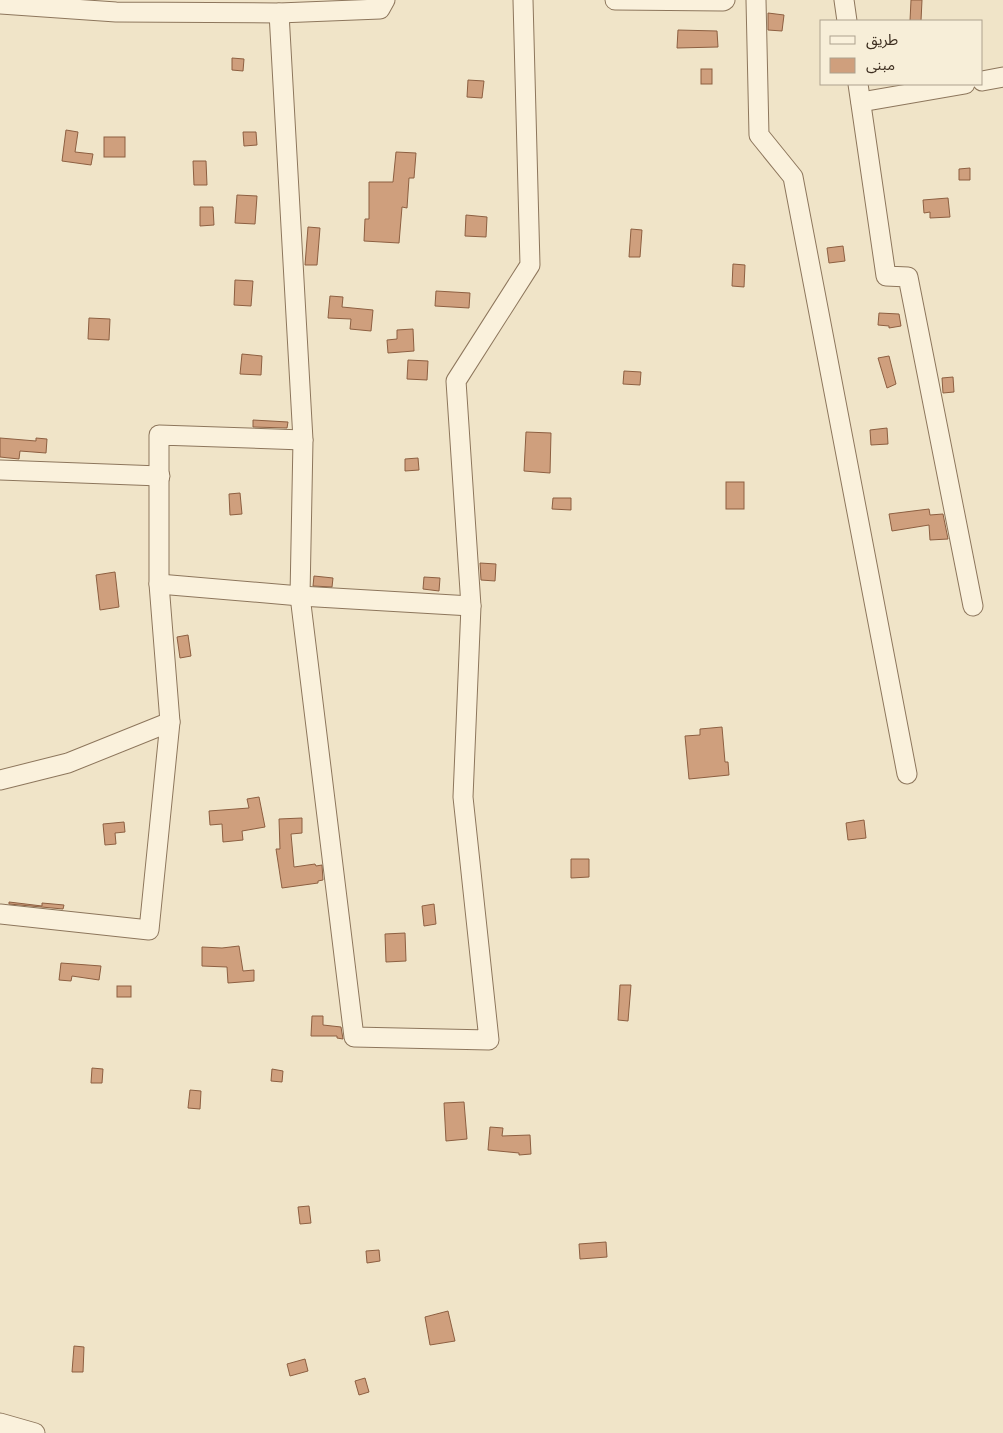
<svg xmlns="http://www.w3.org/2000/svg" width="1003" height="1433" viewBox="0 0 1003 1433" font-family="'Crimson Pro','Noto Sans Arabic',serif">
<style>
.building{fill:#cf9f7d;stroke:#8d5f41}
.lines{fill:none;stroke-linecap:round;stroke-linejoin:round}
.minor-casing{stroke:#8d765c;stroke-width:21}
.minor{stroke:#faf1dc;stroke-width:19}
</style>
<rect width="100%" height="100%" fill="#f0e4c8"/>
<!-- building -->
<g class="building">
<polygon points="911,0 922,0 921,21 910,21"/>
<polygon points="768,13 784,15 782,31 768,30"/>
<polygon points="678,30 717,31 718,47 677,48"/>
<polygon points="232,58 244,59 243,71 232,70"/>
<rect x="701" y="69" width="11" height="15"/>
<polygon points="468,80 484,81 482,98 467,97"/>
<polygon points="66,130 78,132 75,152 93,154 91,165 62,161"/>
<polygon points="243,132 256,132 257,145 244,146"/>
<rect x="104" y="137" width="21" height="20"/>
<polygon points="396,152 416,153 414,178 409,178 407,208 402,207 399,243 364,241 365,219 369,219 369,182 393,182"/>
<polygon points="193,161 206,161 207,185 194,185"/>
<polygon points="970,168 970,180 959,180 959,169"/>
<polygon points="237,195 257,196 255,224 235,223"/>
<polygon points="948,198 950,217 930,218 930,212 924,213 923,200"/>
<polygon points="200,207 213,207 214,225 200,226"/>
<polygon points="466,215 487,217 486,237 465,236"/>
<polygon points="308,227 320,228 317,265 305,265"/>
<polygon points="631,229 642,230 640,257 629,257"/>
<polygon points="843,246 845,261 829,263 827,248"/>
<polygon points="733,264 745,265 744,287 732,286"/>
<polygon points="235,280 253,281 251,306 234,305"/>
<polygon points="436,291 470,293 469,308 435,306"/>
<polygon points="330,296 343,297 342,307 373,310 371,331 350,329 351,319 328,318"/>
<polygon points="879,313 899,314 901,326 889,328 889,326 878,325"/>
<polygon points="89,318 110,319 109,340 88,339"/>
<polygon points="413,329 414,351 388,353 387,340 397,339 397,330"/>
<polygon points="242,354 262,356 261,375 240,374"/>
<polygon points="889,356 896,384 887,388 878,358"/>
<polygon points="408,360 428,361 427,380 407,379"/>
<polygon points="624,371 641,372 640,385 623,384"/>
<polygon points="953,377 954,392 943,393 942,378"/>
<polygon points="253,420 288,422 287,428 253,427"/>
<polygon points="887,428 888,444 871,445 870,430"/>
<polygon points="526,432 551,433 550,473 524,471"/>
<polygon points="0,438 36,441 36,438 47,439 46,453 20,451 19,459 0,457"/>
<polygon points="418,458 419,470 405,471 405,459"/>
<rect x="726" y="482" width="18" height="27"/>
<polygon points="240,493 242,514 230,515 229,494"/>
<polygon points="553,498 571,498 571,510 552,509"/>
<polygon points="929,509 930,515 943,514 948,539 930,540 929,525 892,531 889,514"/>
<polygon points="480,563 496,564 495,581 481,580"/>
<polygon points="115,572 119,607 100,610 96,575"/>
<polygon points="314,576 333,578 332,587 313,586"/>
<polygon points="424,577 440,578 439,591 423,589"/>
<polygon points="188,635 191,656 180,658 177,637"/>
<polygon points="722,727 725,762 728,762 729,775 689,779 685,736 700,735 700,729"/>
<polygon points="259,797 265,827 242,831 243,840 223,842 222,824 210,825 209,811 249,808 247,799"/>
<polygon points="302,818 302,833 291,834 294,867 315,864 316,866 322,865 323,880 318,881 318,883 282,888 276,849 280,849 279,819"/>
<polygon points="864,820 866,838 848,840 846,823"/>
<polygon points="124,822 125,832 115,833 116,844 105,845 103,824"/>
<polygon points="571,859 589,859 589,877 571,878"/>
<polygon points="9,902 42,906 42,903 64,905 63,909 9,904"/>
<polygon points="434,904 436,924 424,926 422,906"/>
<polygon points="405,933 406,961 386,962 385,934"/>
<polygon points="239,946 243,971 254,970 254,981 228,983 227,967 202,966 202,947 222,948"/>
<polygon points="61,963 101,966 99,980 72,976 71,981 59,980"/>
<polygon points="620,985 631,985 628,1021 618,1020"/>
<rect x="117" y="986" width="14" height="11"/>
<polygon points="312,1016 323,1016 323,1025 341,1027 343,1039 337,1038 337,1036 311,1036"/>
<polygon points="92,1068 103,1069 102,1083 91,1083"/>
<polygon points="272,1069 283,1071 282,1082 271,1081"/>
<polygon points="190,1090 201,1091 200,1109 188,1108"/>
<polygon points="464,1102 467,1139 446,1141 444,1103"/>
<polygon points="490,1127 503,1128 502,1136 530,1135 531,1154 519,1155 519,1153 488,1150"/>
<polygon points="309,1206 311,1223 300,1224 298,1207"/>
<polygon points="606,1242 607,1257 580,1259 579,1244"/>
<polygon points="379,1250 380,1261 367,1263 366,1251"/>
<polygon points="448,1311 455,1341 430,1345 425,1317"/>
<polygon points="74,1346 84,1347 83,1372 72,1372"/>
<polygon points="305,1359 308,1371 290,1376 287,1364"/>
<polygon points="365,1378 369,1392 359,1395 355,1381"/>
</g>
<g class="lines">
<!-- minor casing -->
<g class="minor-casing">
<g id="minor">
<polyline points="615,0 723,1 725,0"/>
<polyline points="756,0 759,135 793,177 907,774"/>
<polyline points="844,0 847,21"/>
<polyline points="0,4 116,12 279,13 380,9 385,0"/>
<polyline points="279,13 303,440 300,596 354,1037 489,1040 463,797 471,606 456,381 530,265 523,0"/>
<polyline points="982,81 1003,77"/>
<polyline points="858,84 886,276 908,277 973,606"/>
<polyline points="861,102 965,84"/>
<polyline points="0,470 160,476"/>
<polyline points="159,584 300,596 471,606"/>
<polyline points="0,780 68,763 170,722"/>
<polyline points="0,914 149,930 170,722 159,584 159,435 303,440"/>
<polyline points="0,1423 35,1433"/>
</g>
</g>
<!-- minor -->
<use href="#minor" class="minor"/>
</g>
<!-- legend -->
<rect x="820" y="20" width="162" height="65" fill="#f7eed8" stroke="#ada18e"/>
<rect x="830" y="36" width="25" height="8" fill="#faf1dc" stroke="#ada18e"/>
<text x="866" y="45" font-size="15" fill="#3d2e20">طريق</text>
<rect x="830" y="58" width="25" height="15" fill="#cf9f7d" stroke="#ada18e"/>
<text x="866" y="70" font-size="15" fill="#3d2e20">مبنى</text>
</svg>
